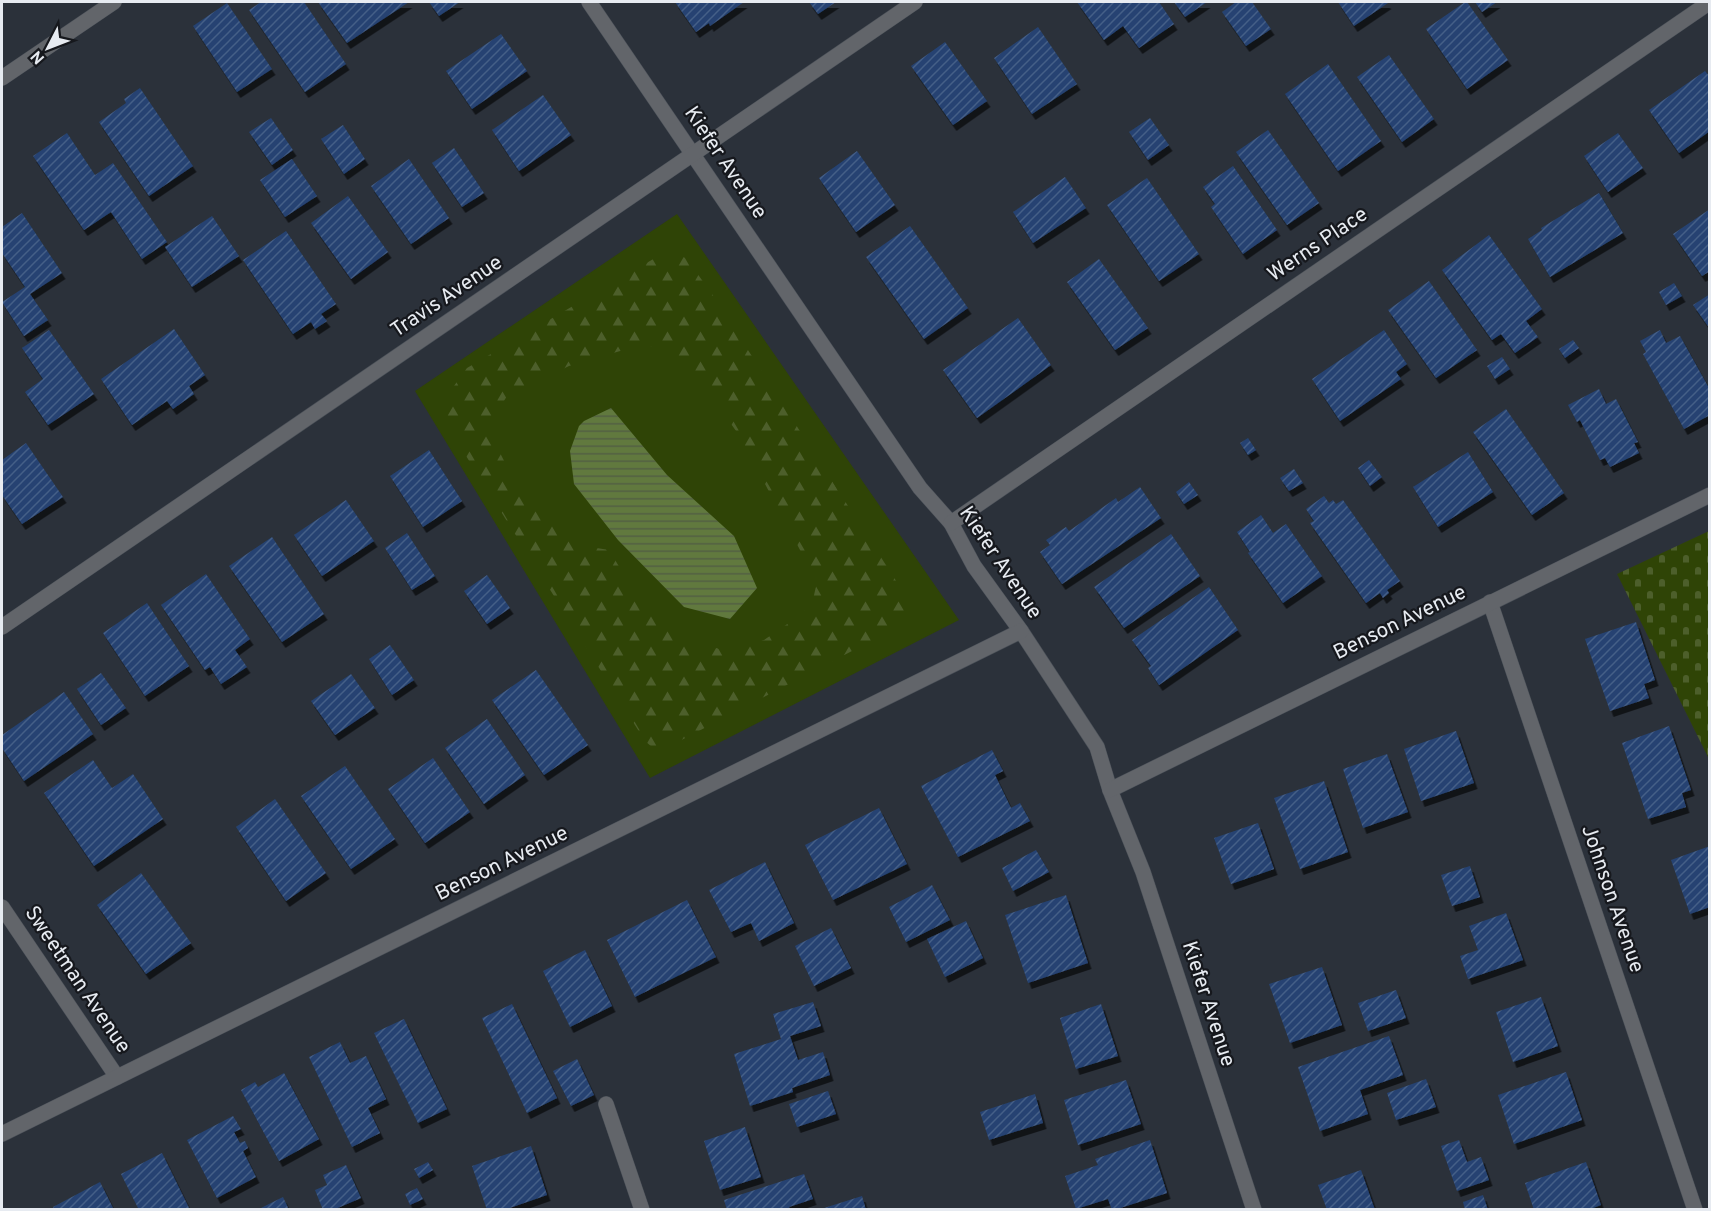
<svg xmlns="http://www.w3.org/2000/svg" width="1711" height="1211" viewBox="0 0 1711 1211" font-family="Overpass,sans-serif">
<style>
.grass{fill:#2f4406}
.forest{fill:url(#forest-firs);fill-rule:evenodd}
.cemetery{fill:url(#cemetery-stones)}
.water{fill:url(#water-rules)}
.building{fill:url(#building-hatch);filter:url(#shadow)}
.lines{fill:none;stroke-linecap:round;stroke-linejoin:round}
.minor-casing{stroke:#494f57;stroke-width:16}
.minor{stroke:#62656a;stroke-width:15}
.labels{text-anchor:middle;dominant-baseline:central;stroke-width:4.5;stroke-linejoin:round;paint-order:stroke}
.street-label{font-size:21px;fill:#e7ebf1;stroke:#16181d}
</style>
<defs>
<pattern id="forest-firs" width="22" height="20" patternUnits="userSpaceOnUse" patternTransform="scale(1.5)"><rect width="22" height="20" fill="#2f4406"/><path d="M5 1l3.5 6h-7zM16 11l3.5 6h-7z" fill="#4d5f2b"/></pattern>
<pattern id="cemetery-stones" width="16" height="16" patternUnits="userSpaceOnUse" patternTransform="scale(1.5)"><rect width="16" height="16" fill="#2f4406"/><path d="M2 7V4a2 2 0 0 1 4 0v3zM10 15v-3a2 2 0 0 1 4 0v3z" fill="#4d5f2b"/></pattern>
<pattern id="water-rules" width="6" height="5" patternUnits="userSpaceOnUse" patternTransform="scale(1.5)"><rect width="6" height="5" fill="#61793e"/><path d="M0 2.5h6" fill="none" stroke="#536043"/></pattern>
<pattern id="building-hatch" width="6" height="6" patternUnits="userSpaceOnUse" patternTransform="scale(1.5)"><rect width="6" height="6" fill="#254372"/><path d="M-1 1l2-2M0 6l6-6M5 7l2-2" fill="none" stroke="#455e87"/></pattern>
<filter id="shadow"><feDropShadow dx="3.5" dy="6" stdDeviation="0" flood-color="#0009"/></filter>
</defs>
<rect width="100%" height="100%" fill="#2b313a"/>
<!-- grass -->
<polygon class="grass" points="677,214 959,620 650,778 415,391"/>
<!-- forest -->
<path class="forest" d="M667,251l19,7 26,36 197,307 -2,10 -11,17 -228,119h-16l-7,-6 -204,-325 5,-19 21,-29zM644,344l41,16 54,75 78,147 -5,22 -13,12 -35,24 -35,12 -48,-15 -46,-44 -26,-43 -31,-5 -52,-42 -39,-75 20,-32 62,-30z"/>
<!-- cemetery -->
<polygon class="cemetery" points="1709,531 1709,759 1617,574"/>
<!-- water -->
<polygon class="water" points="611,408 667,475 734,536 757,588 730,619 684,607 618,540 574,484 570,451 579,426 584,421"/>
<!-- building -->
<g class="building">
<polygon points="261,2 304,2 346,64 305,92 249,10"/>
<polygon points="318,2 409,2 347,43"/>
<polygon points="429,2 460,2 439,16"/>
<polygon points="675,2 744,2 710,26 709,23 696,32"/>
<polygon points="809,2 836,2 818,14"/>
<polygon points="1077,2 1159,2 1174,24 1139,48 1123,26 1104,40"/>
<polygon points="1174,2 1207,2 1185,17"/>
<polygon points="1236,2 1252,2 1271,29 1246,46 1222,12"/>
<polygon points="1338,2 1386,2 1388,3 1354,26"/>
<polygon points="1465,2 1467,2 1508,60 1467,89 1426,29"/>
<polygon points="1475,2 1497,2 1482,12"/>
<polygon points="227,3 272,69 237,92 193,26"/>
<polygon points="1038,27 1077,84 1032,114 994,58"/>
<polygon points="501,34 527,71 472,109 446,71"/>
<polygon points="945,42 987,101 953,125 911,66"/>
<polygon points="1389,55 1434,119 1402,142 1357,77"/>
<polygon points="1328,64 1381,141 1338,171 1285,94"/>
<polygon points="1705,71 1710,77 1710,131 1679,153 1649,110"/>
<polygon points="140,88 193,166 149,196 99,122 126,103 124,99"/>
<polygon points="543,95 571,135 519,171 492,130"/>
<polygon points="271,118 293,150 272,165 249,132"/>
<polygon points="1150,118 1169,145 1148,160 1129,132"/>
<polygon points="343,125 365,159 344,174 321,139"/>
<polygon points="1268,130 1319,203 1287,225 1236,152"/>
<polygon points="67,133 95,175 113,163 167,242 142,259 111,212 84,230 33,156"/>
<polygon points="1618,133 1643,168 1608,192 1584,156"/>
<polygon points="454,148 484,193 462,207 432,163"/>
<polygon points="857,151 895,205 856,232 819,178"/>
<polygon points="292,159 317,196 285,217 260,180"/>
<polygon points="409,159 449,218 411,244 371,186"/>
<polygon points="1233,166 1277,230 1243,254 1211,207 1215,204 1203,187"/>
<polygon points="1065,177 1086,208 1033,243 1013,212"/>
<polygon points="1147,178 1199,254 1159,281 1107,205"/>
<polygon points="1599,193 1623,233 1550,277 1528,239 1542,230 1541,228"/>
<polygon points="348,196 388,252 351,279 311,223"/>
<polygon points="1710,209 1710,271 1702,276 1673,234"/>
<polygon points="22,213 62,273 30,294 48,320 24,336 2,302 25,287 2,253 2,227"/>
<polygon points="212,216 239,256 192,287 165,247"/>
<polygon points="910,226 968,308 924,339 866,257"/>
<polygon points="286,231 336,304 321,314 327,321 315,329 311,322 293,334 243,260"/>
<polygon points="1489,235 1542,309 1526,321 1538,337 1515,353 1501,334 1492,340 1442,270"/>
<polygon points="1099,259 1148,328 1115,350 1067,282"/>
<polygon points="1429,281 1477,350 1436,378 1388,310"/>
<polygon points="1674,283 1682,296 1666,305 1659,292"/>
<polygon points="1710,294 1710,329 1693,305"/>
<polygon points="1018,318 1051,365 977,418 943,370"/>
<polygon points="174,329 205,375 189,386 194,394 173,409 167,401 132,425 101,379"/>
<polygon points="49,330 94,394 48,425 25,392 43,379 22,348"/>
<polygon points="1384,330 1407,364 1396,372 1401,379 1340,421 1312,379"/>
<polygon points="1660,330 1666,343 1680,336 1710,390 1710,415 1684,429 1643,354 1646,352 1640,341"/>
<polygon points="1573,340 1579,348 1565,358 1559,349"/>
<polygon points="1502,357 1510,369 1495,379 1487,366"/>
<polygon points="1599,389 1606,404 1616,399 1638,442 1634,443 1639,453 1610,467 1605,458 1600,460 1580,420 1577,422 1568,405"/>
<polygon points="1506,409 1564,493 1532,515 1473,432"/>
<polygon points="1248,438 1256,450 1248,455 1240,443"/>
<polygon points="26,443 63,497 22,524 2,495 2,460"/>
<polygon points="429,450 462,501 423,527 390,476"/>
<polygon points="1468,452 1493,492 1438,527 1413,487"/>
<polygon points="1369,460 1382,477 1370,486 1358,468"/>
<polygon points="1294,469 1303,483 1289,491 1280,478"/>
<polygon points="1189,482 1198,495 1184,504 1176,492"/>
<polygon points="1140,487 1161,518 1062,584 1040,552 1050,545 1046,540 1066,527 1069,531 1116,498 1118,502"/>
<polygon points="1324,496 1329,503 1333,500 1336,504 1343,500 1400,581 1387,590 1389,593 1383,598 1380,593 1366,603 1310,523 1314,521 1306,509"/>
<polygon points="346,500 374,541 322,576 294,535"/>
<polygon points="1261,515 1273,533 1286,524 1322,576 1283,603 1248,553 1250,552 1237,532"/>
<polygon points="407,533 435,576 412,590 385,548"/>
<polygon points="1171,534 1200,576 1124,628 1094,587"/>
<polygon points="272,537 324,614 282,642 229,566"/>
<polygon points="206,574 250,639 235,650 247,667 221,684 210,667 205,670 161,605"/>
<polygon points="487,575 510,608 487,624 464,591"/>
<polygon points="1209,587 1238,630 1159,685 1148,668 1151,666 1132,640"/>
<polygon points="147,603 189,666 145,696 103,633"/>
<polygon points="1636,622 1655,680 1644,684 1649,698 1610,711 1585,639"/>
<polygon points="390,645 414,680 392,695 369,659"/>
<polygon points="536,670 588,745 544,775 492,700"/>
<polygon points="101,673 126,708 101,725 77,689"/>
<polygon points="351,674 375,708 335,735 311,701"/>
<polygon points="64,692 93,734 24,781 2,748 2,735"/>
<polygon points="487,719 525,775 484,804 445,748"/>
<polygon points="1669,726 1691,790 1682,793 1686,807 1648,819 1622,743"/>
<polygon points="1456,731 1474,783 1421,801 1404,749"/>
<polygon points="992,750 1003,771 995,775 1011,808 1020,803 1030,821 958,857 921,786"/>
<polygon points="1387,754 1408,812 1363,828 1343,769"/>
<polygon points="433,758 470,812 425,843 388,789"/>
<polygon points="93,760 112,788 133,774 163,819 94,866 44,793"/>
<polygon points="345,766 395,839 351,869 301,796"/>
<polygon points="1324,781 1348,852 1300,869 1274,798"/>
<polygon points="275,799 326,873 286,901 236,827"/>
<polygon points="879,808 907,864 833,900 805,845"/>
<polygon points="1258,823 1274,869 1231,884 1214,838"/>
<polygon points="1710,846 1710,907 1690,914 1671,860"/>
<polygon points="1036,850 1049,872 1013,891 1002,868"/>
<polygon points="765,862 794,923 759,941 751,923 731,932 709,890"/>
<polygon points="1470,866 1480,897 1452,906 1441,875"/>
<polygon points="141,873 191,943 146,974 97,905"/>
<polygon points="932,885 950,920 906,942 889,907"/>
<polygon points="1066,895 1088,963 1028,983 1005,915"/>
<polygon points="687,900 716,957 635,997 607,940"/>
<polygon points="1506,913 1523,960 1468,979 1460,956 1478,950 1469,926"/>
<polygon points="966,921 983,958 945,977 927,939"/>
<polygon points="831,928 851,968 814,986 795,946"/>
<polygon points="585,950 612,1006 570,1027 543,971"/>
<polygon points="1322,967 1342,1025 1290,1043 1269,984"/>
<polygon points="1396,990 1406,1018 1368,1031 1358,1003"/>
<polygon points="1541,997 1558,1046 1513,1062 1496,1012"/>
<polygon points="813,1002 821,1026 790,1036 798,1060 823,1052 830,1075 792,1088 793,1092 750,1106 734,1054 781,1039 773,1014"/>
<polygon points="512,1004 557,1098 527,1113 482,1018"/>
<polygon points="1101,1004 1118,1056 1076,1069 1060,1018"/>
<polygon points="404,1019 447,1109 418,1123 374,1033"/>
<polygon points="1389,1036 1403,1075 1360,1090 1368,1114 1320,1131 1298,1067"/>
<polygon points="340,1042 350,1063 366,1056 386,1099 368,1108 380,1133 352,1147 309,1057"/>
<polygon points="577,1059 594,1095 571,1106 553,1071"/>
<polygon points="1566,1072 1582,1120 1514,1144 1498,1095"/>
<polygon points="284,1073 319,1139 279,1161 241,1090 255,1082 258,1087"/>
<polygon points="1426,1079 1436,1107 1396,1120 1387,1093"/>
<polygon points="1126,1080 1141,1124 1078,1145 1064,1100"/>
<polygon points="828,1091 836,1114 797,1127 789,1104"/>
<polygon points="1035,1094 1043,1123 989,1140 980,1112"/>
<polygon points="233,1116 241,1129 234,1132 240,1143 245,1141 248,1148 243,1151 256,1177 217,1198 187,1140"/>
<polygon points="745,1127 761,1177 720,1190 704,1141"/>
<polygon points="1150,1140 1167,1193 1114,1210 1112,1210 1108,1199 1076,1209 1065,1176 1098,1165 1095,1159"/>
<polygon points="1459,1140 1467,1162 1481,1157 1489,1180 1457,1191 1441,1146"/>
<polygon points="531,1146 547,1195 504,1210 487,1210 472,1166"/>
<polygon points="162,1153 190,1210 139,1210 121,1174"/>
<polygon points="428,1162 433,1170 419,1178 414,1169"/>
<polygon points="1586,1162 1601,1205 1588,1210 1534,1210 1525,1183"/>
<polygon points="346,1165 361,1198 333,1210 323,1210 315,1190 327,1185 323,1175"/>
<polygon points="1361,1170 1375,1210 1327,1210 1318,1185"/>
<polygon points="804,1174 813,1199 789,1207 790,1210 727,1210 724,1200"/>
<polygon points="100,1182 114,1210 54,1210 53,1207"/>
<polygon points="417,1188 423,1199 410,1205 405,1194"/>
<polygon points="1483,1195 1488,1210 1465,1210 1463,1202"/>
<polygon points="862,1196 866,1210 821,1210 821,1209"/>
<polygon points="283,1197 289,1210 257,1210"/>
</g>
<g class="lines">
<!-- minor casing -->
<g class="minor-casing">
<g id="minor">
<polyline points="589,2 920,488 951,523 974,566 1021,631 1097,747 1110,790 1143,872 1254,1210"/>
<polyline points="2,78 114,2"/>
<polyline points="951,523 1710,2"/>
<polyline points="1490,602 1695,1210"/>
<polyline points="2,627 915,2"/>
<polyline points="1110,790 1710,495"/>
<polyline points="2,907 117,1077"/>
<polyline points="606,1104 642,1210"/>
<polyline points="2,1134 1021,631"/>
</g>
</g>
<!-- minor -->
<use href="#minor" class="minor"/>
</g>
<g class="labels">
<!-- street labels -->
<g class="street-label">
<text transform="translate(725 163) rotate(56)">Kiefer Avenue</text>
<text transform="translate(1318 245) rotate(-34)">Werns Place</text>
<text transform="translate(447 297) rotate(-34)">Travis Avenue</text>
<text transform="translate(1000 563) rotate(56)">Kiefer Avenue</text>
<text transform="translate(1400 623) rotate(-26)">Benson Avenue</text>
<text transform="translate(502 864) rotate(-26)">Benson Avenue</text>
<text transform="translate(1612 899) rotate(71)">Johnson Avenue</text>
<text transform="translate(77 980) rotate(56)">Sweetman Avenue</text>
<text transform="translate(1208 1004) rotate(72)">Kiefer Avenue</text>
</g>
</g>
<!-- border -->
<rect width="1711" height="1211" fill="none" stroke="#e7ebf1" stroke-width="6"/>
<!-- north arrow -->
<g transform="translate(48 48) rotate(228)" stroke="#16181d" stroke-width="4.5" paint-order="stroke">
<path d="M0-4.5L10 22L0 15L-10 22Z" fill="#e7ebf1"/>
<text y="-9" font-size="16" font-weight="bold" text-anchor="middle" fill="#e7ebf1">N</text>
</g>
</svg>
